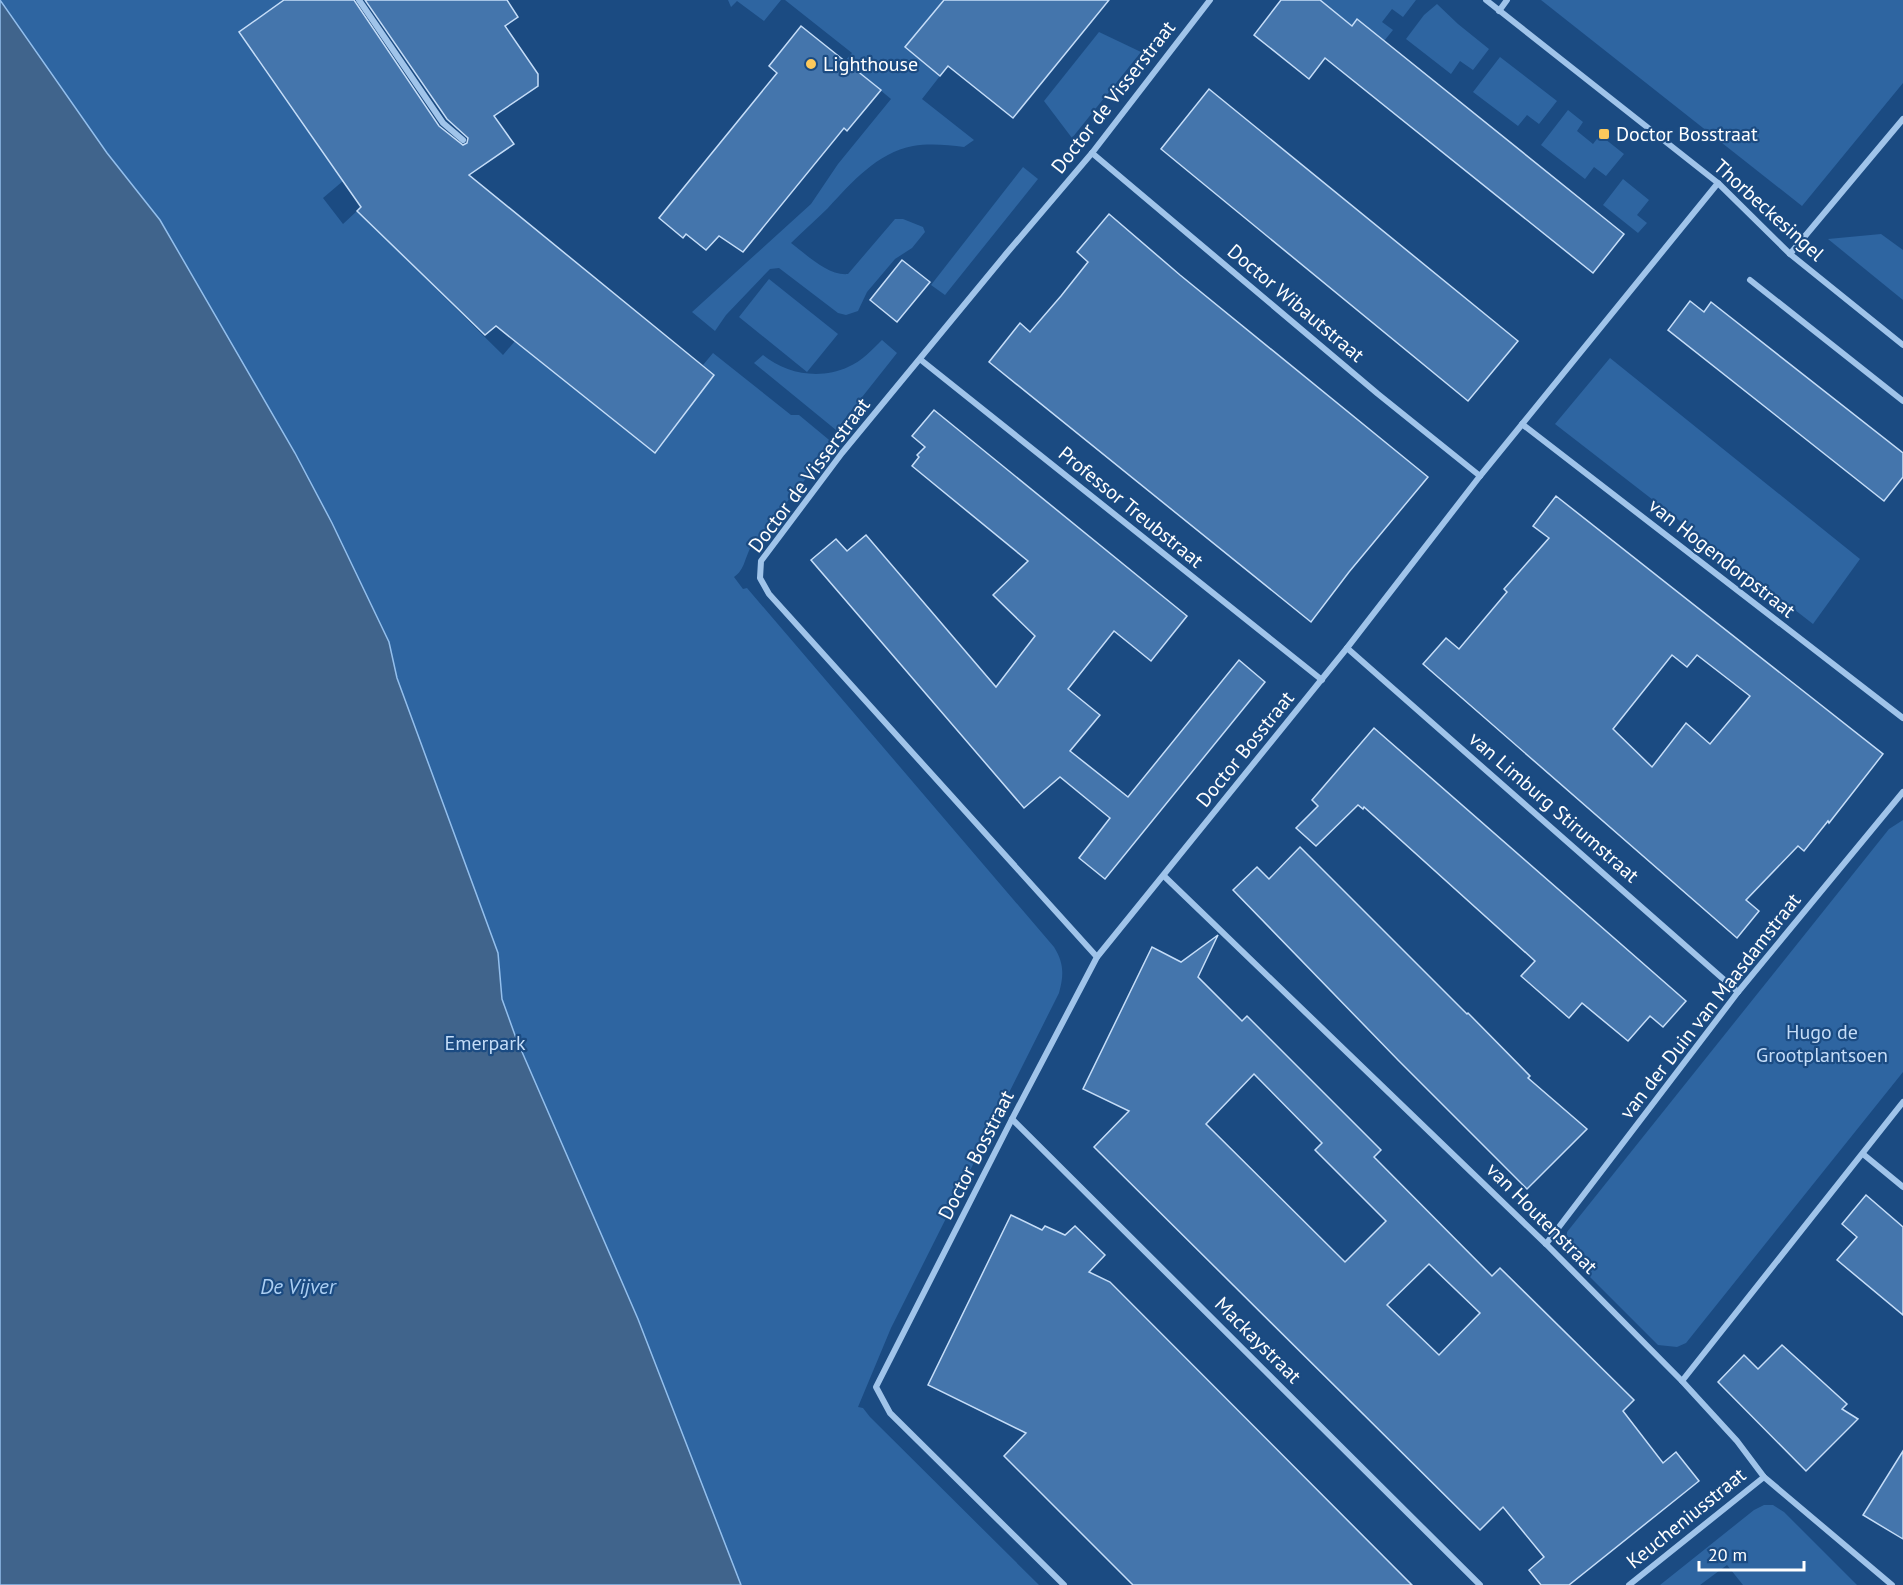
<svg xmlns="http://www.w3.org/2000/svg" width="1903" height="1585" viewBox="0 0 1903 1585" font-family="'PT Sans',sans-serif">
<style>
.green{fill:#2e65a1}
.water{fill:#40648c;stroke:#93bfed;stroke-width:1.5}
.building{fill:#4475ac;stroke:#c5ddf8;stroke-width:1.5;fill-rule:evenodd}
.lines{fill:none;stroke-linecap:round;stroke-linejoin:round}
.minor{stroke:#a0c4ea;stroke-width:6}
.poi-dot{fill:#fcc95c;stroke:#1b4b82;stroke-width:2}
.labels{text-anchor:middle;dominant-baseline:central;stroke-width:4.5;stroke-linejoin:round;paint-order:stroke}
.poi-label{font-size:20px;fill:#fff;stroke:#1b4b82;text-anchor:start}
.street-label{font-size:20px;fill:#fff;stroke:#1b4b82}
.park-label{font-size:20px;fill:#c5ddf8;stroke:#1b4b82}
.water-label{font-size:21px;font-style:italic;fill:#abcef2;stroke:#1b4b82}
</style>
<rect width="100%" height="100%" fill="#1b4b82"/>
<!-- green -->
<g class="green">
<path d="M0,0h284l-45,32 104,149 -20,17 20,26 14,-13 146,144 12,-14 140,112 59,-78 -11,-10 10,-12 78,62h8l35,29 -82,101c-7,11 -7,25 -18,32l9,12 4,-1 307,359c10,16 10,28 5,46l-168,335 -33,79 5,1 7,9 169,168h-1039z"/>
<polygon points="728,0 781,0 764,21 737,1 731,7"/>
<path d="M785,0h159l-39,47 35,29 -18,23 52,41 -10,7c-16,-2 -34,-4 -51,-1 -36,7 -61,36 -85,62 -12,12 -25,23 -37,35 16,12 37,33 57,31l47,-55h8l20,8 2,5 -13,16 -17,11 -28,33 -9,19 -12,4 -8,-2 -59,-45 -9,1 -44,46 -11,16 -23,-19 119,-108 27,-40 53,-65 -46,-38 7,-8z"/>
<polygon points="1320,0 1416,0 1403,17 1392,9 1382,22 1393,30 1384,41 1357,20 1351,26"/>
<polygon points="1541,0 1903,0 1903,83 1802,206"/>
<polygon points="1437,4 1458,24 1489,49 1473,70 1460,61 1451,74 1406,39 1424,15"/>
<polygon points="1099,32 1141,52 1072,138 1044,101"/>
<polygon points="1500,57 1557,101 1539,124 1527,115 1518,126 1473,92"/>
<polygon points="1568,110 1583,122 1577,131 1593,144 1600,135 1624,154 1606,176 1594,167 1585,179 1541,145"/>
<polygon points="1023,167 1038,179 945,295 931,285"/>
<polygon points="1623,179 1649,200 1637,215 1647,223 1638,233 1603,205"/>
<polygon points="1881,234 1903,250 1903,300 1828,239"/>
<polygon points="769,279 838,334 807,372 739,317"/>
<path d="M882,340l15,13 -61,77 -82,-67 9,-8c23,19 57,25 85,12 14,-6 24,-17 34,-27z"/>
<polygon points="1610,358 1860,559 1813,624 1555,424"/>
<polygon points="1903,820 1903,1072 1686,1343 1677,1347 1658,1345 1572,1259 1566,1249 1567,1232 1889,829"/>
<polygon points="1764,1505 1773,1505 1784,1512 1857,1585 1743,1585 1727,1565 1700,1585 1660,1585 1754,1510"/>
</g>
<!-- water -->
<polygon class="water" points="0,0 107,153 160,220 295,453 332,523 389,642 397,678 498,953 502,999 516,1038 638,1319 741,1585 0,1585"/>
<!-- building -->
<g class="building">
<polygon points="284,0 354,0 439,126 463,145 467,143 468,138 447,119 365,0 507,0 518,17 505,26 538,74 538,86 494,116 514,144 469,175 714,375 655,453 496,326 485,335 357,211 361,207 239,32"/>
<polygon points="944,0 1109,0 1013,118 948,66 940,76 905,47"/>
<polygon points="1281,0 1320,0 1352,26 1357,19 1624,234 1593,273 1325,58 1309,79 1254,35"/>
<polygon points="801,26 881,90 847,131 844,128 743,252 719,236 706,250 686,234 683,238 659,218 777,73 769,66"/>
<polygon points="1209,89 1518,341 1468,401 1161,149"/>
<polygon points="1109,214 1180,275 1428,477 1349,572 1311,622 989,362 1020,323 1030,332 1061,296 1088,262 1077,252"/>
<polygon points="902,260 930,282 897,322 870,300"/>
<polygon points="1690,301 1704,312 1711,302 1903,453 1903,477 1884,501 1668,330"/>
<polygon points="934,410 1187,616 1151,661 1114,631 1068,689 1100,715 1070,751 1128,797 1239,660 1265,682 1105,879 1079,858 1110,818 1060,777 1024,808 811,560 836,539 847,551 866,535 996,687 1035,636 993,595 1028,561 912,466 919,457 917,455 925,447 912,436"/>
<path d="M1556,496l327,258 -54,69 -1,-2 -24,30 -6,-5 -52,54 13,11 -22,27 -314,-274 23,-26 13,11 48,-57 -3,-3 45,-51 -16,-12zM1672,655l15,12 10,-12 53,41 -40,48 -24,-21 -34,44 -39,-38z"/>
<polygon points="1374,728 1686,1001 1663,1027 1650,1016 1628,1041 1582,1003 1569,1018 1521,976 1535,961 1364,807 1363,809 1358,805 1316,846 1296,828 1318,806 1312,800"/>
<polygon points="1300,847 1467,1014 1468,1013 1530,1076 1528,1078 1587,1129 1527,1189 1398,1060 1233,890 1257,867 1269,879"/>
<path d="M1218,935l-20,42 44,44 5,-5 134,134 -7,7 118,119 8,-8 134,132 -11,11 40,52 13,-11 23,29 -130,104h-28l-12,-15 15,-13 -41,-50 -23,23 -386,-383 35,-36 -46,-22 69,-142 29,15zM1254,1074l68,69 -7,7 71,71 -41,41 -139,-138zM1429,1264l51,49 -41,42 -52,-50z"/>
<polygon points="1866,1195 1903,1227 1903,1315 1837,1260 1857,1237 1842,1224"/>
<polygon points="1011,1215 1042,1230 1045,1226 1065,1235 1075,1226 1105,1255 1089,1272 1110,1282 1412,1585 1133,1585 1004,1456 1026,1433 928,1385"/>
<polygon points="1782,1345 1847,1404 1842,1409 1858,1419 1806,1471 1718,1382 1744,1355 1758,1369"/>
<polygon points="1903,1451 1903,1539 1863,1515"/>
</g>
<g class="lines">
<!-- minor -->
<g class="minor">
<polyline points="359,0 443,123 463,140"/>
<polyline points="1486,0 1718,183 1790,254 1903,345"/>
<polyline points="1499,11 1507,0"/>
<polyline points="1092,153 1378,394 1480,476"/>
<polyline points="1790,254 1903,119"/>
<polyline points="1750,280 1903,401"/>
<polyline points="921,360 1322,680"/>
<polyline points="1522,424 1903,718"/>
<polyline points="1347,648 1738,992"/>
<polyline points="1164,876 1546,1244 1682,1381 1737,1441 1764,1477 1892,1585"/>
<polyline points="1097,957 769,594 760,578 761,561 842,453 1006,254 1092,153 1210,0"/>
<polyline points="1012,1119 1480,1585"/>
<polyline points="1863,1154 1903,1187"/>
<polyline points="1546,1244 1738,992 1903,792"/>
<polyline points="1682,1381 1903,1102"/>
<polyline points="1064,1585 890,1413 876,1387 1012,1119 1097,957 1347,648 1480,476 1718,183"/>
<polyline points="1629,1585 1764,1477"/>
</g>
</g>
<!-- markers -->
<g class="poi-dot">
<circle cx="811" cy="64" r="6"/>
<rect x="1598" y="128" width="12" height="12" rx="3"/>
</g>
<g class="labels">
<!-- poi labels -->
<g class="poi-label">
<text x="823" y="64">Lighthouse</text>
<text x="1616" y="134">Doctor Bosstraat</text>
</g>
<!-- street labels -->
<g class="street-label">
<text transform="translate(1113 97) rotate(-52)">Doctor de Visserstraat</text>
<text transform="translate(1769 210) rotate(42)">Thorbeckesingel</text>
<text transform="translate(1296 303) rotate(40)">Doctor Wibautstraat</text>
<text transform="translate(809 475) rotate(-53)">Doctor de Visserstraat</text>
<text transform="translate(1131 507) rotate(39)">Professor Treubstraat</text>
<text transform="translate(1722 558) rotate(38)">van Hogendorpstraat</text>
<text transform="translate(1245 749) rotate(-51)">Doctor Bosstraat</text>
<text transform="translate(1554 807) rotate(41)">van Limburg Stirumstraat</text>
<text transform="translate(1710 1006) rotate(-52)">van der Duin van Maasdamstraat</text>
<text transform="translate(976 1155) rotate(-63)">Doctor Bosstraat</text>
<text transform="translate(1542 1218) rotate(45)">van Houtenstraat</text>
<text transform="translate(1258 1340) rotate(45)">Mackaystraat</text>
<text transform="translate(1686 1518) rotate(-39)">Keucheniusstraat</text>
</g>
<!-- park labels -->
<g class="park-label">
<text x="1822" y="1032">Hugo de<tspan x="1822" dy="23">Grootplantsoen</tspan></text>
<text x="485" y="1043">Emerpark</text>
</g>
<!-- water labels -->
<g class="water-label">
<text x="298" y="1286">De Vijver</text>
</g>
</g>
<!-- scale -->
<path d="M1699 1561v9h105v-9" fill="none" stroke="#ffffff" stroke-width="3"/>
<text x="1708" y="1561" font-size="18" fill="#ffffff" stroke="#1b4b82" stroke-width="4.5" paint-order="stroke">20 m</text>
</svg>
